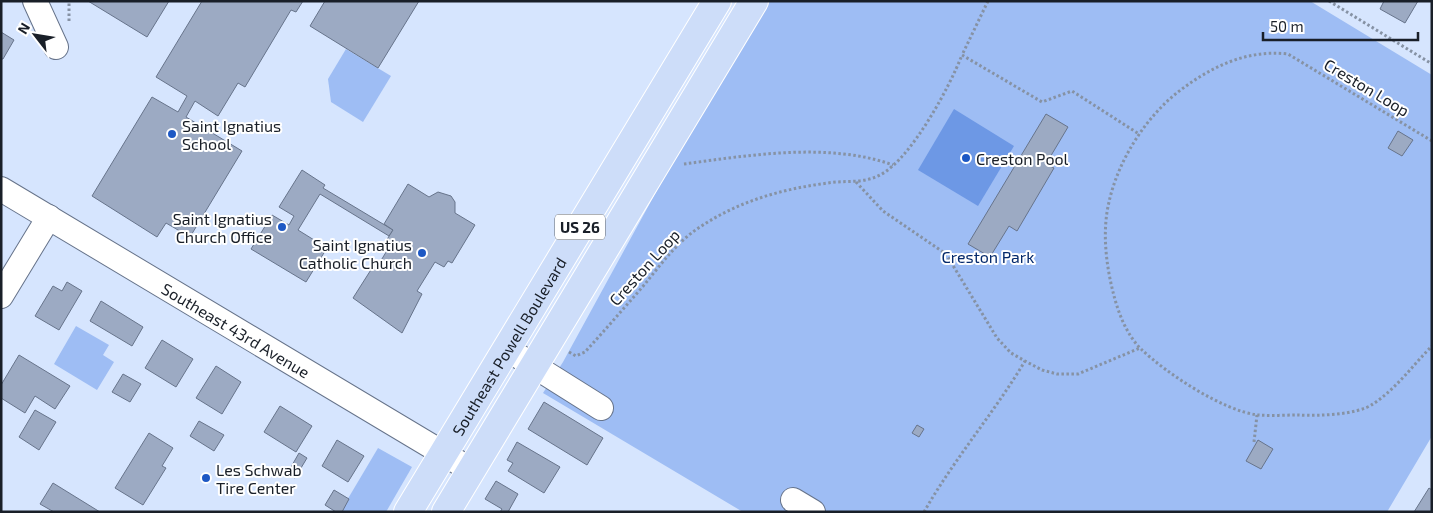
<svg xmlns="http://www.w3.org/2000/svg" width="1433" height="513" viewBox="0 0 1433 513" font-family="'Exo 2',sans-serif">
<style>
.green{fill:#9ebdf4}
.water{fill:#6d98e5}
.building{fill:#9caac3;stroke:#67748b}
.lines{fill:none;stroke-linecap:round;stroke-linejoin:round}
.minor-casing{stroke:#66738a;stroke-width:26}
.major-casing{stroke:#fff;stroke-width:30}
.path{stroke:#8692a4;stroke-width:3;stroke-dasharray:2.5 2.5;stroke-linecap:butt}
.minor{stroke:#fff;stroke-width:24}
.major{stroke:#cdddf9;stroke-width:28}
.poi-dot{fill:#1d58c4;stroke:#fff;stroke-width:2}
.labels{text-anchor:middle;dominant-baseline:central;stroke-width:4;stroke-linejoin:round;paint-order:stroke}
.shield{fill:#fff;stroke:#5e6268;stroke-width:1}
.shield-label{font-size:15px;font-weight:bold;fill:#191f28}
.street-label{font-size:16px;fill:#191f28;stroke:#fff}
.poi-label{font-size:16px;fill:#191f28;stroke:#fff;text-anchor:start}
.park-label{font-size:16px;fill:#04296b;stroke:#fff}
</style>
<rect width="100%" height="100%" fill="#d6e5fe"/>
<!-- green -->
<g class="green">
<polygon points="770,1 1310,1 1432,75 1432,436 1387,512 743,512 543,393 563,362 667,172"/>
<polygon points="346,49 391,76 363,122 331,102 328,79"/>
<polygon points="76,326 109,345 103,355 114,362 97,390 54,364"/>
<polygon points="378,448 412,467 386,512 340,512"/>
</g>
<!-- water -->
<polygon class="water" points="954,109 1014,146 978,206 918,170"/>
<!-- building -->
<g class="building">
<polygon points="88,1 169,1 147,37"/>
<polygon points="202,1 303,1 296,12 291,10 245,87 238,83 218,116 195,101 186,117 242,151 190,237 166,223 157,237 92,196 152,97 178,112 187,96 156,77"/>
<polygon points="325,1 419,1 378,68 310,26"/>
<polygon points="1384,1 1418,1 1405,23 1380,9"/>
<polygon points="1,32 14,40 3,59 1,59"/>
<polygon points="1046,114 1068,127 1046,164 1054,168 1017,231 1009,226 990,257 968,244"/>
<polygon points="1398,131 1413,140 1402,156 1388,148"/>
<polygon points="302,170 325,185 323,188 393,230 389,236 320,194 298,230 327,248 306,282 251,249 272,215 289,225 294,216 279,207"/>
<polygon points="408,184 429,197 438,192 451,196 455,202 455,213 475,225 452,263 448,261 444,267 435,262 417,291 422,294 402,333 353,298 374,265 377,267 391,244 386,241 393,230 384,224"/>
<polygon points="67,282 82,291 59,330 35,316 53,286 62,291"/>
<polygon points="101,301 143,327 132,346 90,321"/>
<polygon points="162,340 193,359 176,387 145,368"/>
<polygon points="19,355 70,386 55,409 35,396 25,413 1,398 1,385"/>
<polygon points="216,366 241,382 222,414 196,398"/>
<polygon points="123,374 141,384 130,402 112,392"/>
<polygon points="544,402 603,438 587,465 528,429"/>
<polygon points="280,406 312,426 296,452 264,432"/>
<polygon points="35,410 56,422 39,450 19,437"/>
<polygon points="199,421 224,435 214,451 190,436"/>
<polygon points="917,425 924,429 919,437 912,433"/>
<polygon points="149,433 173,448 162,466 166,468 143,505 115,488"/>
<polygon points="337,440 364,456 348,482 322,466"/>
<polygon points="1258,440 1273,449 1261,469 1246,461"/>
<polygon points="517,442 560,467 544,493 508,471 513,463 507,460"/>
<polygon points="299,453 307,458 295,478 287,474"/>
<polygon points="496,481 518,494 508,512 500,512 502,509 485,499"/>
<polygon points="53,483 100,512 54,512 40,504"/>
<polygon points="1429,488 1432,490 1432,512 1414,512"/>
<polygon points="334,490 349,499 342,512 336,512 325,505"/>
</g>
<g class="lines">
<!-- minor casing -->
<g class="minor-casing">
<g id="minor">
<polyline points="35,1 56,47"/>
<path id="s1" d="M1,189l470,281"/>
<polyline points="1,296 49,217"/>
<polyline points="507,349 601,408"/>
<polyline points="793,500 813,512"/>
</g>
</g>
<!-- major casing -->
<g class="major-casing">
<g id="major">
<path id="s2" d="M408,512l309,-511"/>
<polyline points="446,512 754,1"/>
</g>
</g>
<!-- path -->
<g class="path">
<polyline points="988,1 962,55 1042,102 1072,91 1139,134"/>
<polyline points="1329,1 1432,64"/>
<polyline points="69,21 69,1"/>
<path d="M1432,141l-144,-87c-42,-5 -79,14 -110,38 -33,26 -60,69 -69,110 -7,29 -3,62 4,90 5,20 13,42 28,57 25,24 82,62 117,66 13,1 28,0 41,0 20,1 58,0 74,-11 23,-15 40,-39 59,-58"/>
<path d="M684,164c66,-9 146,-22 209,1"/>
<polyline points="856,182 883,211 946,254 997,338 1011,353 1025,361 1042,370 1057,374 1078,374 1140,348"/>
<path d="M569,352l7,4 9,-4c20,-22 40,-45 60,-68 16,-20 33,-43 55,-57 39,-26 82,-38 128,-44 17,-3 35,1 52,-8 31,-16 69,-87 82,-120"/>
<polyline points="1254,442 1257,415"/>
<path d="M924,512c30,-53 70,-99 101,-151"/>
</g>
<!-- minor -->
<use href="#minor" class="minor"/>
<!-- major -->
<use href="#major" class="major"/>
</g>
<!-- markers -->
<g class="poi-dot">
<circle cx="172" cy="134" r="5"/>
<circle cx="966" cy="158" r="5"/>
<circle cx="282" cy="227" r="5"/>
<circle cx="422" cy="253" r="5"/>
<circle cx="206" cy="478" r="5"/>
</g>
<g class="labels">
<!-- shield labels -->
<rect class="shield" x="555" y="214.5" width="50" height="25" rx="4"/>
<g class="shield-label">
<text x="580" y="227">US 26</text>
</g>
<!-- street labels -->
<g class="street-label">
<text transform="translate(1367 87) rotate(31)">Creston Loop</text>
<text transform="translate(644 267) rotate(-48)">Creston Loop</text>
<text stroke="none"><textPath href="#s1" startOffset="274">Southeast 43rd Avenue</textPath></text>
<text stroke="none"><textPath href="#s2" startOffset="194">Southeast Powell Boulevard</textPath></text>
</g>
<!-- poi labels -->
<g class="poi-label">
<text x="182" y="125">Saint Ignatius<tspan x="182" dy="18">School</tspan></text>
<text x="976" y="158">Creston Pool</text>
<text x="272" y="218" text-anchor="end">Saint Ignatius<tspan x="272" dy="18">Church Office</tspan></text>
<text x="412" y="244" text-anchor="end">Saint Ignatius<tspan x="412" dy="18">Catholic Church</tspan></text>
<text x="216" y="469">Les Schwab<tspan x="216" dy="18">Tire Center</tspan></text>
</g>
<!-- park labels -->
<g class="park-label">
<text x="988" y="256">Creston Park</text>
</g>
</g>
<!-- border -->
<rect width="1433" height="513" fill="none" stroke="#191f28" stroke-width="5"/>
<!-- north arrow -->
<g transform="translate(35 35) rotate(301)" stroke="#ffffff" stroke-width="4" paint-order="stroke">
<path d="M0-4L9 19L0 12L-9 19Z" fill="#191f28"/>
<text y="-8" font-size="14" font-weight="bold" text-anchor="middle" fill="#191f28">N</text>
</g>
<!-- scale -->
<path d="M1263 32v8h155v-8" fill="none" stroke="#191f28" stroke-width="2.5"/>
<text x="1270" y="32" font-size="15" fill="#191f28" stroke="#ffffff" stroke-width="4" paint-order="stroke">50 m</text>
</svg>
